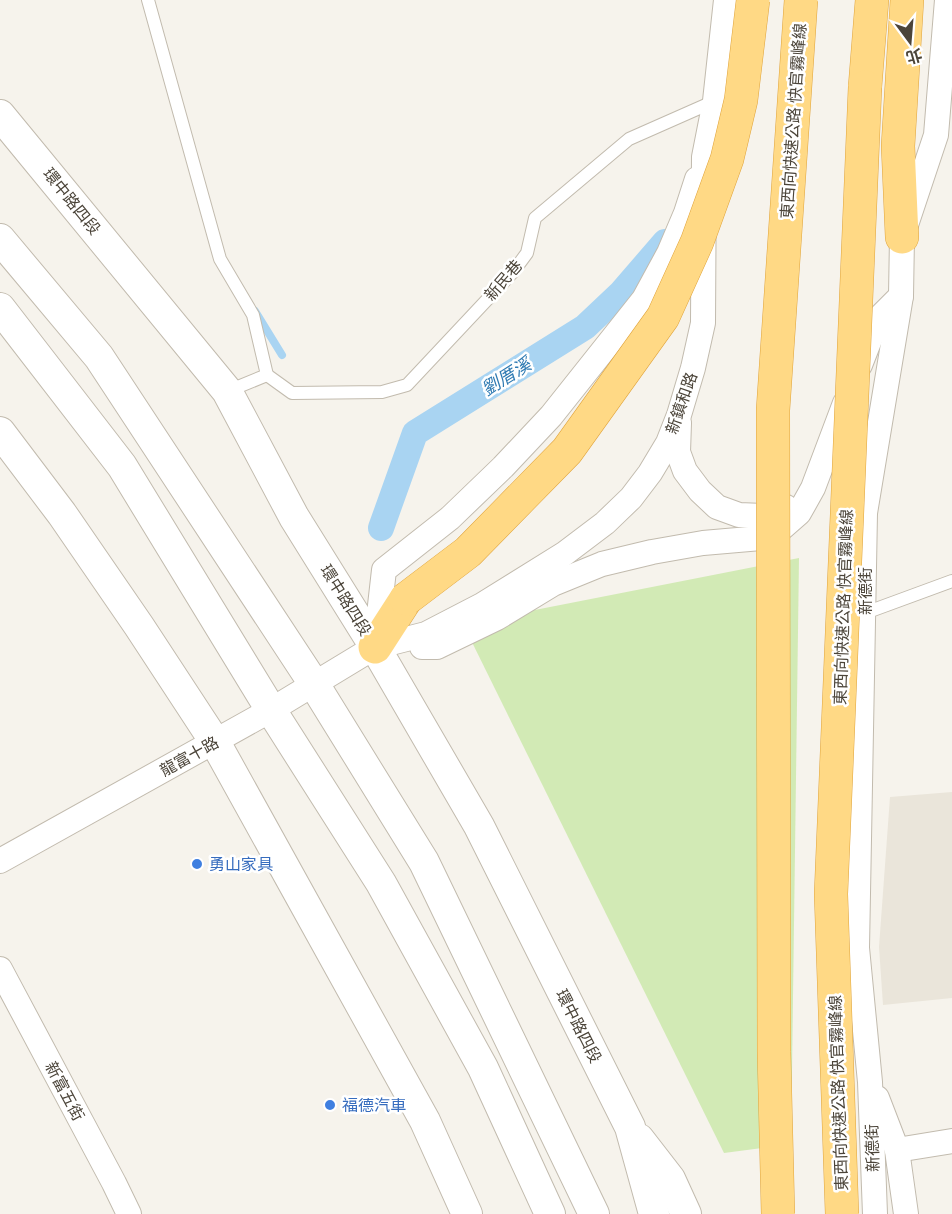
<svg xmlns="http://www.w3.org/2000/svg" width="952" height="1214" viewBox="0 0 952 1214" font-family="'Noto Sans','Noto Sans TC',sans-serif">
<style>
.residential{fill:#eae5da}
.green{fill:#d2eab5}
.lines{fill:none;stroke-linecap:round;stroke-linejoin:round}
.stream{stroke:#a9d4f2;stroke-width:8}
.canal{stroke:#a9d4f2;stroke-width:26}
.service-casing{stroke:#c2bbae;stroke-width:14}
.minor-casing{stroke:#c2bbae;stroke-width:26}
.tertiary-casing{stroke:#c2bbae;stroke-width:32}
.trunk-casing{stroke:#e0a43c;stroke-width:34}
.service{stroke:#fff;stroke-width:12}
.minor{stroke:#fff;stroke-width:24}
.tertiary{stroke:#fff;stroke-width:30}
.trunk{stroke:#ffd985;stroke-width:33}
.trunk-bridge-casing{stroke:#e0a43c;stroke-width:34;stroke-linecap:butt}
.trunk-bridge{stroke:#ffd985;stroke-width:33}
.shop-dot{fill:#3f7fe0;stroke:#fff;stroke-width:2}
.labels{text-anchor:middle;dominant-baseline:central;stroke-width:5;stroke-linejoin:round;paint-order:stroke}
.street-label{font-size:16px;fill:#4b4439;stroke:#fff}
.shop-label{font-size:16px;fill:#366cbe;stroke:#fff;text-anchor:start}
.water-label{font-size:18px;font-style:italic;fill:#2e7ab2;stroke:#fff}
</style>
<rect width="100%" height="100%" fill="#f6f3ec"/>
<!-- residential -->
<polygon class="residential" points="952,792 952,998 883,1005 879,947 890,797"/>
<!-- green -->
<polygon class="green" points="799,558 791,1144 724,1153 463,624"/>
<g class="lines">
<!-- stream -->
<polyline class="stream" points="255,311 282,355"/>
<!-- canal -->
<polyline class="canal" points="381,528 415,433 585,327 621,293 665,242"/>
<!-- service casing -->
<g class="service-casing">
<g id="service">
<polyline points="148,0 220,259 253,315 267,375 228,391"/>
<polyline points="267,375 292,393 382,392 407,385 513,272 527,253 535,218 629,139 715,101"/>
<polyline points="865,613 952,581"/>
</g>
</g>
<!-- minor casing -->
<g class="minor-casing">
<g id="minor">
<polyline points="860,365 878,319 901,296"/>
<polyline points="679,423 678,452 685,471 700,491 717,507 739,515 766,516 786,507"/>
<polyline points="376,641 384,570 450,518 503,467 551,416 644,299 669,253 686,213 697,179"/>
<polyline points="422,647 437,647 497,618 553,584 602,564 652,552 703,543 761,538 783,527 799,513 813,488 845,403"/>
<polyline points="0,861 271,710 375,647 426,634 482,605 564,554 605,523 631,498 650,473 668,443 679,415 693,368 703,323 704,157 715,101 726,0"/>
<polyline points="0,969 114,1183 129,1214"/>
<polyline points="877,1098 897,1150 906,1214"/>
<polyline points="897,1150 952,1141"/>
<polyline points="875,1214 870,1082 857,948 865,513 901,296 902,237 936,135 947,0"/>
</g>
</g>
<!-- tertiary casing -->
<g class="tertiary-casing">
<g id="tertiary">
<polyline points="0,115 227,391 294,517 375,647 479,826 630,1127 654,1214"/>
<polyline points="0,239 99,357 314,684 424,862 594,1214"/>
<polyline points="0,308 122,466 271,710 381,883 483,1068 550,1214"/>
<polyline points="0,432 62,514 139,626 215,742 425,1121 467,1214"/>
<polyline points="639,1139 670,1179 686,1214"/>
</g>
</g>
<!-- trunk casing -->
<g class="trunk-casing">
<g id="trunk">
<polyline points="865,87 872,0"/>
<polyline points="902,237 898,146 907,0"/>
<polyline points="375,647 406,599"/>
</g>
</g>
<!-- service -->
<use href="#service" class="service"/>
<!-- minor -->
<use href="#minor" class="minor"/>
<!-- tertiary -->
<use href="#tertiary" class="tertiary"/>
<!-- trunk -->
<use href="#trunk" class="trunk"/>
<!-- trunk-bridge casing -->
<g class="trunk-bridge-casing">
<g id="trunk-bridge">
<polyline points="406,599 468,552 567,451 663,317 697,242 727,159 741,100 753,0"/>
<polyline points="778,1214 774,1052 773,410 801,0"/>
<polyline points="842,1214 831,894 865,87"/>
</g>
</g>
<!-- trunk-bridge -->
<use href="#trunk-bridge" class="trunk-bridge"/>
</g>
<!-- markers -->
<g class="shop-dot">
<circle cx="197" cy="864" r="6"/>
<circle cx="330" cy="1105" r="6"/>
</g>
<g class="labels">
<!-- street labels -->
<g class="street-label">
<text transform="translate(793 121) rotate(-86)">東西向快速公路 快官霧峰線</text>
<text transform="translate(72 201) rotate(51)">環中路四段</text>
<text transform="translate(503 280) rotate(-49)">新民巷</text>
<text transform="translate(681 403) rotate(-71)">新鎮和路</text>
<text transform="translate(865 591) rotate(-90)">新德街</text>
<text transform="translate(346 600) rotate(58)">環中路四段</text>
<text transform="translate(843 607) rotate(-88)">東西向快速公路 快官霧峰線</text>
<text transform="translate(189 756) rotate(-29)">龍富十路</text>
<text transform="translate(579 1026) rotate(63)">環中路四段</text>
<text transform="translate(65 1091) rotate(62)">新富五街</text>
<text transform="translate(838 1093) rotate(-92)">東西向快速公路 快官霧峰線</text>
<text transform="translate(872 1148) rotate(-92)">新德街</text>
</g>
<!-- shop labels -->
<g class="shop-label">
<text x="209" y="864">勇山家具</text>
<text x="342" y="1105">福德汽車</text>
</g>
<!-- water labels -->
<g class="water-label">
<text transform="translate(506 376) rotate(-32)">劉厝溪</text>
</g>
</g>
<!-- north arrow -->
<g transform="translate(910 42) rotate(164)" stroke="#ffffff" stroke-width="4.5" paint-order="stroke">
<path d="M0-4.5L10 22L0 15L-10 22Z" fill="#4b4439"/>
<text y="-9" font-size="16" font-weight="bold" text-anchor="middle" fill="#4b4439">北</text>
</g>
</svg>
